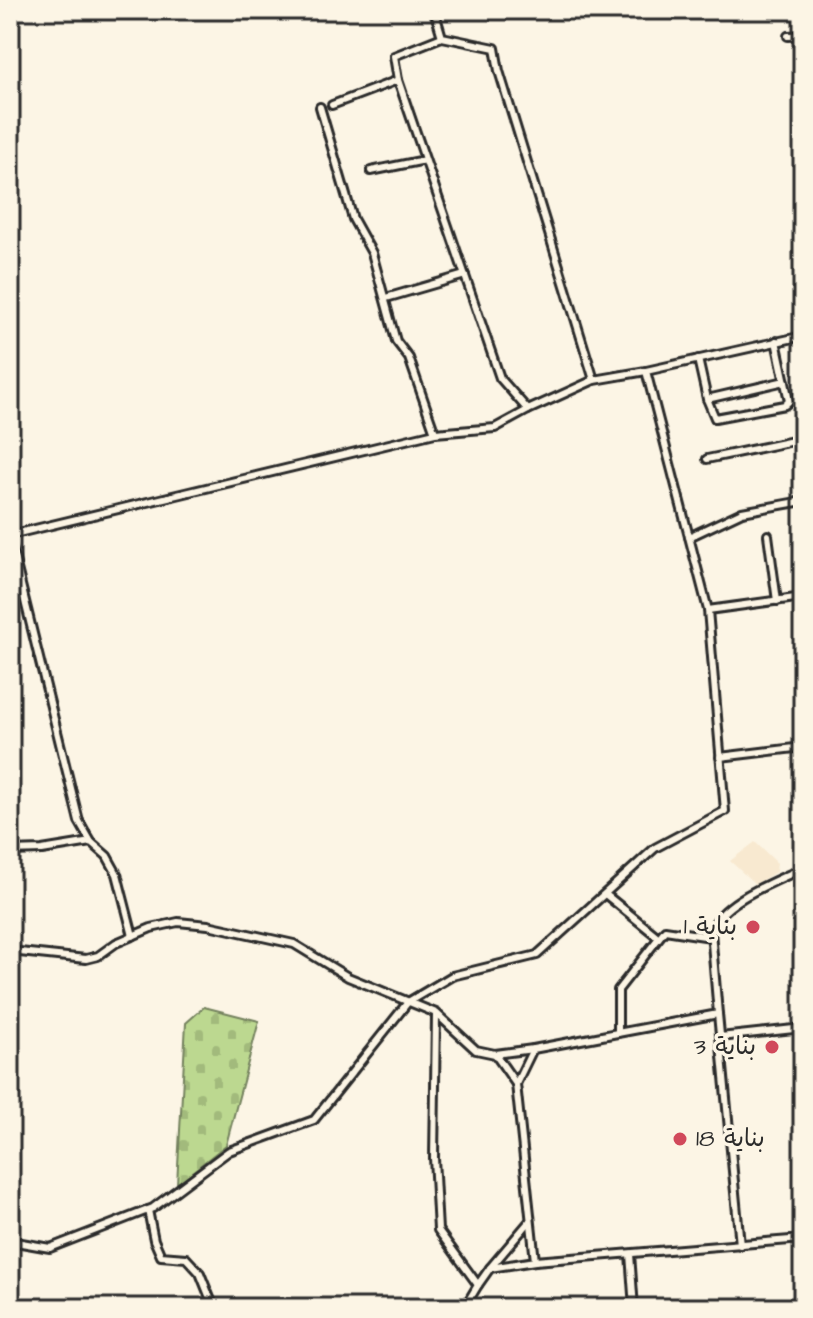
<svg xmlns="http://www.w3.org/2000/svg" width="813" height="1318" viewBox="0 0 813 1318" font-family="'Architects Daughter','Playpen Sans Arabic',sans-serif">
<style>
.built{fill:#f8e9d0}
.cemetery{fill:url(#cemetery-stones);stroke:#74825e;stroke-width:2}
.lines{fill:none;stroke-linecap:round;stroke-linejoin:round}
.street-casing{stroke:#2b2b2b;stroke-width:12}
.street{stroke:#fcf5e5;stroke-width:6}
.poi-dot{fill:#d1495b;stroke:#fcf5e5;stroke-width:3}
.labels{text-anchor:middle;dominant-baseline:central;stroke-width:7;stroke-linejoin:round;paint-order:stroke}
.poi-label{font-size:24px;fill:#2b2b2b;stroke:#fcf5e5;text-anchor:end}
</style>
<defs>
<pattern id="cemetery-stones" width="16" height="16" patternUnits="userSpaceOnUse" patternTransform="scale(2)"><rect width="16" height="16" fill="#bcd890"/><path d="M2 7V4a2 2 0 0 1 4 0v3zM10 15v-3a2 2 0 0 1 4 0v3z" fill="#a2ba7c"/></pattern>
</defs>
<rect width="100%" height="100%" fill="#fcf5e5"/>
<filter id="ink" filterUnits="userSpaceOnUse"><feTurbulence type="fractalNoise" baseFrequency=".0125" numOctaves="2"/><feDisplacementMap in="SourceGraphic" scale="16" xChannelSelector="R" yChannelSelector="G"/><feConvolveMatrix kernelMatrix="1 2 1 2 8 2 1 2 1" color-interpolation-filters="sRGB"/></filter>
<g filter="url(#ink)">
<!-- built -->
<polygon class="built" points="755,842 777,863 776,872 755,884 730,861"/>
<!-- cemetery -->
<polygon class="cemetery" points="204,1007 259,1021 226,1145 177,1184 186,1023"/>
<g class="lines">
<!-- street casing -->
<g class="street-casing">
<g id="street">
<polyline points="434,10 442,37 495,48 499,71 594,380 646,371"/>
<polyline points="788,36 803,35"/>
<polyline points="442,37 394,56 398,80 500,378 528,410 594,380"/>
<polyline points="332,105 398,80"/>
<polyline points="320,107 353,219 372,253 396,341 409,358 435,433"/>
<polyline points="371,171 425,160"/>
<polyline points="386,298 465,275"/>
<polyline points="698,359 707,399 715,418 785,405 789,401 776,341"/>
<polyline points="707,399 785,381"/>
<polyline points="707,459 803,439"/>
<polyline points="10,535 435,433 495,428 528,410"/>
<polyline points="768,535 777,601"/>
<polyline points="689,537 742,512 803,501"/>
<polyline points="10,540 79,821 91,842 107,856 117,874 133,936"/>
<polyline points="708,610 803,597"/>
<polyline points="720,757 803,747"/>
<polyline points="10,851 42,850 91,842"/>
<polyline points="605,894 658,937"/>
<polyline points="10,951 86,959 98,956 116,943 151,928 178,922 208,925 294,944 348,977 436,1013 476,1050 495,1054 533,1049"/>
<polyline points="718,1014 740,1245"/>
<polyline points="436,1015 434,1158 438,1230 478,1285 469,1300 477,1308"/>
<polyline points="618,1033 618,990 665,930 711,937"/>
<polyline points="720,1037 803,1028"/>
<polyline points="495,1054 516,1084"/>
<polyline points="148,1210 154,1240 161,1256 186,1258 200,1273 214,1308"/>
<polyline points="10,1241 50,1248 153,1208 229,1151 314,1120 408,1002 452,976 537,955 655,848 725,811 708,610 646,371 803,336"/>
<polyline points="630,1254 634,1308"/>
<polyline points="535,1261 803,1239"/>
<polyline points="490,1268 529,1222"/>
<path d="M478,1285l12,-17 45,-7 -19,-177 17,-35 185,-35 -7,-83c11,-31 64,-49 92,-63"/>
</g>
</g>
<!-- street -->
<use href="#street" class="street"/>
</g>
</g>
<!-- markers -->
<g class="poi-dot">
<circle cx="753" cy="927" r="8"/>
<circle cx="772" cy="1047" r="8"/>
<circle cx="680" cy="1139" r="8"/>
</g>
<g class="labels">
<!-- poi labels -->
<g class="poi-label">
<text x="737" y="927">بناية 1</text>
<text x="756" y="1047">بناية 3</text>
<text x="696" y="1139" text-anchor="start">بناية 18</text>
</g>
</g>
<!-- margin -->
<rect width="813" height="1318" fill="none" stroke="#fcf5e5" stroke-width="40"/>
<rect x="20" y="20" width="773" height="1278" fill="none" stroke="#2b2b2b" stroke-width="3" filter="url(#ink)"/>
</svg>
